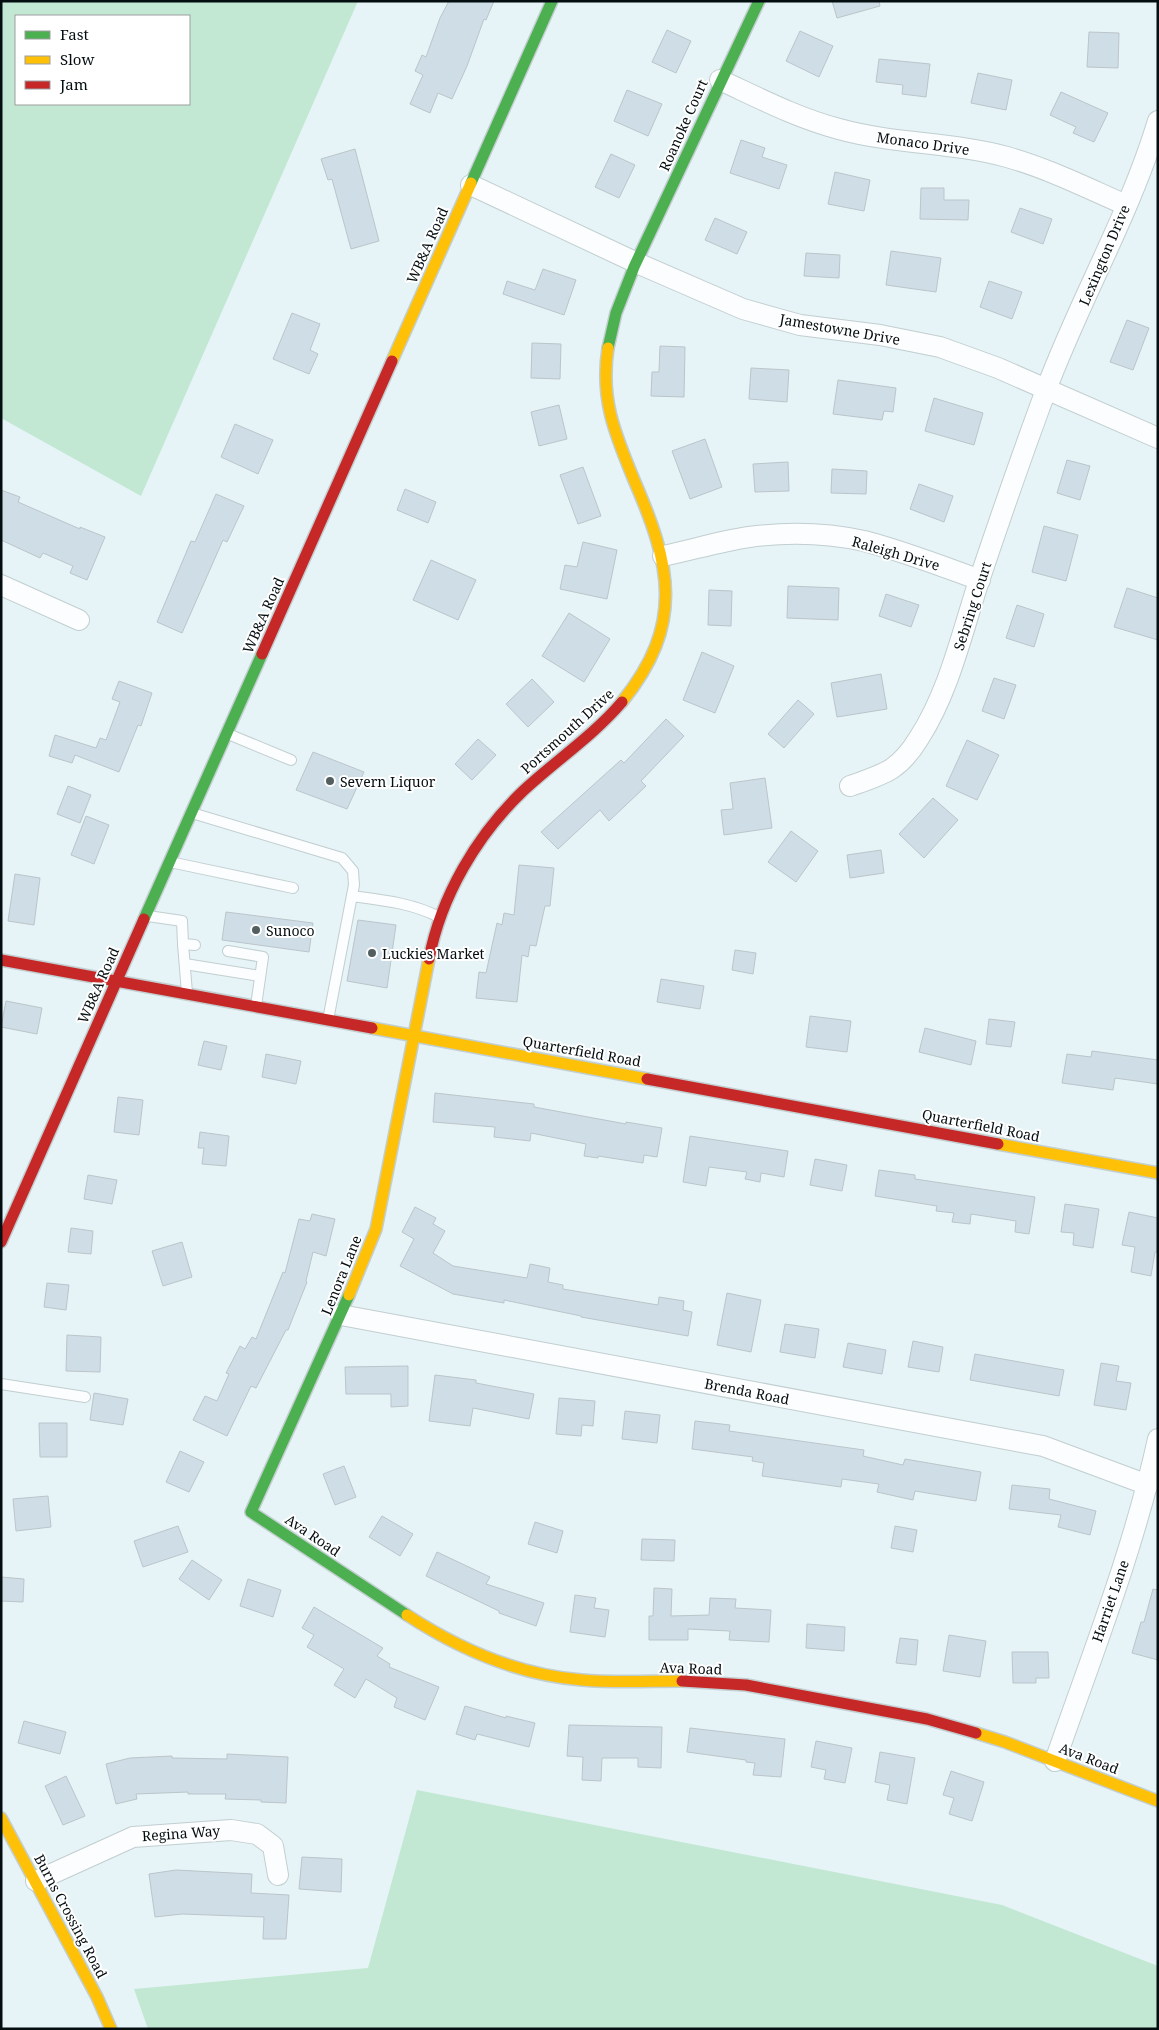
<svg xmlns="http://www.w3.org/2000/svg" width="1159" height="2030" viewBox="0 0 1159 2030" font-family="'Noto Serif',serif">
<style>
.green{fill:#c2e8d3;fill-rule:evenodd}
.building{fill:#cfdde6;stroke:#bbc5ca}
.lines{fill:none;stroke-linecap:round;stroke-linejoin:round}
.lane-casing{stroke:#c2ced0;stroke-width:12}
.street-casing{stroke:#c2ced0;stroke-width:22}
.fast-casing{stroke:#c2ced0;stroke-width:14}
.slow-casing{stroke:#c2ced0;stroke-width:14}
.jam-casing{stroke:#c2ced0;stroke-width:14}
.lane{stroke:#fbfdfe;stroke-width:10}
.street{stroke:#fbfdfe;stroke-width:20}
.fast{stroke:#4caf50;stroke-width:11}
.slow{stroke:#ffc107;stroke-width:11}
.jam{stroke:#c62828;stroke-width:11}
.poi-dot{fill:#535e61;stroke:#fff;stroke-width:2}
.labels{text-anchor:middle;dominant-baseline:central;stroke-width:4;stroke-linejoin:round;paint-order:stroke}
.street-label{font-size:14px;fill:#040d10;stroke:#fff}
.poi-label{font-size:14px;fill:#040d10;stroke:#fff;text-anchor:start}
</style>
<rect width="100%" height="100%" fill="#e6f4f7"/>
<!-- green -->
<g class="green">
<path d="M1,1h357l-217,495 -140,-78zM16,16h173v88h-173z"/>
<polygon points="417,1790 1002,1905 1158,1966 1158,2029 148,2029 134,1989 368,1968"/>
</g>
<!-- building -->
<g class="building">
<polygon points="449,1 494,1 486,20 484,19 467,66 452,99 438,93 430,113 410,104 423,75 415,71 422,55 426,57 440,18"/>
<polygon points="832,1 879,1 880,6 837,18"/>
<polygon points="667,30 691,41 676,73 652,62"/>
<polygon points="800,31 833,46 819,77 786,61"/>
<polygon points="1089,32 1119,33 1118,68 1087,67"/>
<polygon points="879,59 930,64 926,97 902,94 903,85 876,82"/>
<polygon points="978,73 1012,80 1006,110 971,103"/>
<polygon points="627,90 662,104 648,136 614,121"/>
<polygon points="1061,92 1108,113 1094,142 1073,133 1076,127 1050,115"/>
<polygon points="741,140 765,148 762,157 787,165 779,189 730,173"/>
<polygon points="355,149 379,241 351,249 332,179 328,180 321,159"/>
<polygon points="611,154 635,165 619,198 595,187"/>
<polygon points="835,172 870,180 864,211 828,204"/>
<polygon points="921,188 944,188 944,200 969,200 968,220 920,219"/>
<polygon points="1020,208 1052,219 1043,244 1011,232"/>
<polygon points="715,218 747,232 737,254 705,240"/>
<polygon points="891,251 941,258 936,292 886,285"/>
<polygon points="806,253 840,255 839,278 804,276"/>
<polygon points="543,269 576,280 564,315 503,294 507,281 535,290"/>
<polygon points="989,281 1022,292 1012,319 980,307"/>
<polygon points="292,313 320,324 310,350 318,354 309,374 273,359"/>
<polygon points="1127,320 1149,328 1133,370 1110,362"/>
<polygon points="532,343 561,344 560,379 531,378"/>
<polygon points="660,346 685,347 684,397 651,396 652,372 659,372"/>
<polygon points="751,368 789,370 787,402 749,399"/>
<polygon points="838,380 896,388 893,412 884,411 882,420 833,414"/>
<polygon points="934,398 983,413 974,445 925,431"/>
<polygon points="559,405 567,439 539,446 531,412"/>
<polygon points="235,424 273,440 258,474 221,457"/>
<polygon points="705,439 722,487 690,499 672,451"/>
<polygon points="1067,460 1090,466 1080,500 1057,493"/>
<polygon points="788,462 789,491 755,492 753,464"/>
<polygon points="583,467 601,516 578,524 560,475"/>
<polygon points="832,469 867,471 866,494 831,493"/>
<polygon points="919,484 953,496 944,522 910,509"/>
<polygon points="405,489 436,502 428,523 397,510"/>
<polygon points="1,490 20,497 18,502 80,529 80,527 105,537 87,580 70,573 73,566 43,553 40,558 1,540"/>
<polygon points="216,494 244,506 227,542 223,540 182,633 157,622 191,541 195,542"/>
<polygon points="1044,526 1078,535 1066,581 1032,572"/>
<polygon points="583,542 617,550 607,599 560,589 565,565 577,567"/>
<polygon points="431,560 476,580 458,620 413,600"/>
<polygon points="788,586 839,588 838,620 787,618"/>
<polygon points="1127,588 1158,598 1158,640 1114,627"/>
<polygon points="709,590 732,591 731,626 708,625"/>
<polygon points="886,594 919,605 911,627 879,616"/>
<polygon points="1017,605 1044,614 1034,647 1006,638"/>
<polygon points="569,613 610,639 584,682 542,656"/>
<polygon points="702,652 734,666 715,713 683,700"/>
<polygon points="881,674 887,709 837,717 831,683"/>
<polygon points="994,678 1016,685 1004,719 982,711"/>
<polygon points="532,679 554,702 528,727 506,704"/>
<polygon points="119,681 152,693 141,726 138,725 119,772 75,755 72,763 49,756 55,735 96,748 100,738 106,740 120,702 112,699"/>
<polygon points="798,700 814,714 784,748 768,734"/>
<polygon points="666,719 684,736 641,781 646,786 609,821 600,810 558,849 541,832 621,760 624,763"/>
<polygon points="478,739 496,755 472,780 455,764"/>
<polygon points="967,740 999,755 977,800 946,786"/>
<polygon points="313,752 364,772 347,809 296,790"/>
<polygon points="765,778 772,828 724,835 721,810 733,809 730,783"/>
<polygon points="68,786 91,795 80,823 57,814"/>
<polygon points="933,798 958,820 924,858 899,834"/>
<polygon points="86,816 109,825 94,864 71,855"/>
<polygon points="791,831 818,851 796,882 768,862"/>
<polygon points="881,850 884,873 850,878 847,855"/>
<polygon points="519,865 554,868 550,906 545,906 536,946 530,945 528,957 522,955 517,1002 476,998 479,972 486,973 497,923 502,925 504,913 514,915"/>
<polygon points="15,874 40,878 34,925 8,921"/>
<polygon points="226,912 313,923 309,952 222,940"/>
<polygon points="358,920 396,925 387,988 347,981"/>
<polygon points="735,950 756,953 753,974 732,970"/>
<polygon points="661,979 704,986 700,1009 657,1002"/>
<polygon points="6,1001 42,1008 37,1034 1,1027"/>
<polygon points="810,1016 851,1021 847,1052 806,1047"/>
<polygon points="989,1019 1015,1022 1011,1047 986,1044"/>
<polygon points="925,1028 976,1041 971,1065 919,1052"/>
<polygon points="204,1041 227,1046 221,1070 198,1065"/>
<polygon points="1092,1051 1158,1060 1158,1084 1115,1078 1113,1090 1062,1083 1067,1054 1091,1057"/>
<polygon points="266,1054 301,1061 296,1084 262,1077"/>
<polygon points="435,1093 534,1104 534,1107 626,1124 626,1122 662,1128 657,1157 644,1155 643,1163 598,1156 598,1158 584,1156 586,1144 531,1133 530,1141 494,1137 495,1127 433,1122"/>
<polygon points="118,1097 143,1100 139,1135 114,1132"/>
<polygon points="200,1132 229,1136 226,1166 202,1164 204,1148 198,1148"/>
<polygon points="690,1136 788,1151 784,1177 761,1173 760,1182 745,1179 747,1172 709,1167 706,1186 683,1182"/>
<polygon points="815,1159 847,1165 842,1191 810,1185"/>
<polygon points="879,1170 915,1175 915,1179 1035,1197 1029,1234 1015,1232 1016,1221 971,1214 970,1224 952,1222 954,1213 936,1211 937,1206 875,1196"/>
<polygon points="88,1175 117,1180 112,1204 84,1199"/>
<polygon points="1065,1204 1099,1209 1093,1248 1073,1245 1074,1233 1061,1232"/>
<polygon points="415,1207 436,1218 433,1224 445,1231 433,1253 453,1266 527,1278 530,1264 550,1268 548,1282 563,1285 563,1289 658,1305 659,1297 684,1301 683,1310 692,1312 688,1336 581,1317 581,1316 504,1300 504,1303 453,1294 400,1266 414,1239 402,1232"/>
<polygon points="1129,1212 1158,1218 1158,1252 1155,1252 1151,1276 1131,1272 1135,1247 1122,1245"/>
<polygon points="312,1214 335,1219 326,1256 313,1252 306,1281 307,1282 288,1330 286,1330 256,1388 251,1386 227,1436 193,1420 205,1396 217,1401 229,1374 226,1373 240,1346 245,1349 252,1337 256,1339 283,1272 285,1273 299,1219 310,1221"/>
<polygon points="71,1228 93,1231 91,1254 68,1252"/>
<polygon points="182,1242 192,1277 163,1286 152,1251"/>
<polygon points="47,1283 69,1285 66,1310 44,1307"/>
<polygon points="727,1293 761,1300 751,1352 717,1345"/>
<polygon points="785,1324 819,1329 815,1358 780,1352"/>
<polygon points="67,1335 101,1337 100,1372 66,1371"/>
<polygon points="913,1341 943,1347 939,1372 908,1367"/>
<polygon points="848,1343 886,1350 882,1374 843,1367"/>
<polygon points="975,1354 1064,1370 1059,1396 970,1380"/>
<polygon points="1101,1363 1119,1366 1116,1381 1131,1383 1126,1410 1094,1405"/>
<polygon points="408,1366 408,1406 391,1407 391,1394 346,1394 345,1367"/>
<polygon points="435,1375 476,1380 476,1383 534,1394 529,1419 473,1408 470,1426 429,1421"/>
<polygon points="94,1393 128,1399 123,1425 90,1420"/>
<polygon points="559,1398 595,1401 593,1426 582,1425 581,1436 556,1434"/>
<polygon points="625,1411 660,1415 657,1443 622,1439"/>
<polygon points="695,1421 730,1425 729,1431 864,1450 863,1456 903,1465 905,1459 981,1472 976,1501 915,1491 913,1500 877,1492 879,1484 842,1479 841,1487 762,1476 764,1463 752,1461 753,1457 692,1449"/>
<polygon points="39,1423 67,1423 67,1457 40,1457"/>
<polygon points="180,1451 204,1462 189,1492 166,1482"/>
<polygon points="344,1466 356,1497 335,1505 323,1474"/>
<polygon points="1012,1485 1050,1489 1049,1499 1096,1511 1090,1535 1058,1527 1061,1515 1009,1509"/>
<polygon points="48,1496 51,1527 16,1531 13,1499"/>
<polygon points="382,1516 413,1534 400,1556 369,1537"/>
<polygon points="535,1522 563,1531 557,1553 528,1544"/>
<polygon points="178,1526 188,1552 143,1567 134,1541"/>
<polygon points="895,1526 917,1530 913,1552 891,1548"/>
<polygon points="642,1539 675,1540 674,1561 641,1560"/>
<polygon points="437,1552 490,1577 486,1584 544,1603 536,1626 499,1613 499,1611 426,1576"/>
<polygon points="192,1560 222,1580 209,1600 179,1579"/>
<polygon points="1,1577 24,1579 23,1602 1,1601"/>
<polygon points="248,1579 281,1590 273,1617 240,1606"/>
<polygon points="654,1588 672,1589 671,1616 709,1615 710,1598 736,1599 735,1608 771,1610 769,1642 729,1640 730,1631 688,1629 688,1640 649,1640 649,1616 653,1616"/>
<polygon points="1153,1589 1158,1590 1158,1660 1132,1653 1141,1622 1144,1622"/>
<polygon points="575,1595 596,1598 594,1608 609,1610 605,1637 570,1632"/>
<polygon points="314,1607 383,1648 377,1656 390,1664 389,1667 439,1687 425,1720 394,1707 397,1698 366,1679 355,1698 334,1685 344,1669 307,1647 314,1635 302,1628"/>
<polygon points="807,1624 845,1627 844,1651 806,1648"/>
<polygon points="949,1635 986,1641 980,1677 943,1671"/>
<polygon points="900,1638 918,1640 916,1665 896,1663"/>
<polygon points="1012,1652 1048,1652 1049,1678 1036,1678 1036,1683 1013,1683"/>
<polygon points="465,1706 506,1718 506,1716 535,1723 529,1747 477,1734 475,1740 456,1734"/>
<polygon points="24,1721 66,1732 60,1754 18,1743"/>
<polygon points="569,1725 662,1727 661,1768 638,1767 638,1758 602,1758 601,1781 582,1780 583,1757 567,1756"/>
<polygon points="690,1728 785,1739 781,1777 753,1775 755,1763 746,1762 746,1760 687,1752"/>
<polygon points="816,1741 852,1748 845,1783 824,1779 826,1770 811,1767"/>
<polygon points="880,1752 915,1758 907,1804 887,1800 890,1785 875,1782"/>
<polygon points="227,1754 288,1757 286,1803 261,1802 261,1800 225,1799 226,1794 188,1794 188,1792 136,1794 137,1799 116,1804 106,1764 130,1758 172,1756 172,1758 227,1759"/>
<polygon points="951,1771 984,1782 972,1821 949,1814 954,1798 943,1795"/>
<polygon points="66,1776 85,1816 63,1825 45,1786"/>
<polygon points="302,1857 342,1859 341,1892 299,1889"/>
<polygon points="176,1870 252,1874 251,1893 289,1895 286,1939 263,1939 264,1917 182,1914 155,1917 149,1874"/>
</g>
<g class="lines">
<!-- lane casing -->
<g class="lane-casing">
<g id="lane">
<polyline points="228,734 291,760"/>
<polyline points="192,813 342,858 353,871 354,885 328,1020"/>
<polyline points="170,862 293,888"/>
<path d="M352,896c30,4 60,7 87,21"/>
<polyline points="148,916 182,921 183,944 195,945"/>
<polyline points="183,944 187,993"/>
<polyline points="228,951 263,957 256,1006"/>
<polyline points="185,964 260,976"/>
<polyline points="1,1384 85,1397"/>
</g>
</g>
<!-- street casing -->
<g class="street-casing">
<g id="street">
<path d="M720,80c39,18 77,38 119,49 54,15 113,13 168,28 40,11 80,31 119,48"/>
<polyline points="471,185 637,263 743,309 800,325 880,335 940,347 998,368 1158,438"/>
<path d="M663,556c29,-6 58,-15 86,-19 37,-5 78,-4 115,4 39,10 77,25 116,39"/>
<polyline points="1,585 79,620"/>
<path d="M850,786c34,-12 49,-15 69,-48 29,-45 42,-101 58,-151 22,-66 45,-132 69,-197 34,-91 84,-176 112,-269"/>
<polyline points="341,1315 1043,1446 1148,1485"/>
<path d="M1055,1761c37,-106 79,-212 103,-322"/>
<polyline points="36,1881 133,1837 231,1830 257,1834 273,1846 278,1875"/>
</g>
</g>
<!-- fast casing -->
<g class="fast-casing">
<g id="fast">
<polyline points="471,183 552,1"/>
<polyline points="608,348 616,313 634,267 759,1"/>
<polyline points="144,919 262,654"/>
<polyline points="349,1295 251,1512 407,1615"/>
</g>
</g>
<!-- slow casing -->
<g class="slow-casing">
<g id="slow">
<path d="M608,348c-8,51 7,86 26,132 37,85 51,144 -12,222"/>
<polyline points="392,361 471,183"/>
<polyline points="372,1028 647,1079"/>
<polyline points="998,1144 1158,1173"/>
<polyline points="349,1295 376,1229 429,959"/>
<path d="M407,1615c52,34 113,60 175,65 33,3 67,1 100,1"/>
<polyline points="976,1733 1005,1742 1158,1801"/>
<polyline points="1,1818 97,1997 111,2029"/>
</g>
</g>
<!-- jam casing -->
<g class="jam-casing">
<g id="jam">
<polyline points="262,654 392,361"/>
<path d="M429,959c12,-63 48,-124 94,-168 32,-30 70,-55 99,-89"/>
<polyline points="1,960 372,1028"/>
<polyline points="647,1079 998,1144"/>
<polyline points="1,1242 144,919"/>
<polyline points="682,1681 746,1685 927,1719 976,1733"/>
</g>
</g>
<!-- lane -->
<use href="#lane" class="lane"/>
<!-- street -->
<use href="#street" class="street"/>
<!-- fast -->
<use href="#fast" class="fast"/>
<!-- slow -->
<use href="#slow" class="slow"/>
<!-- jam -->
<use href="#jam" class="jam"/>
</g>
<!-- markers -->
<g class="poi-dot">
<circle cx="330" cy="781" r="5"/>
<circle cx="256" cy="930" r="5"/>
<circle cx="372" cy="953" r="5"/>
</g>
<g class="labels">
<!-- street labels -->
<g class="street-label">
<text transform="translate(683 125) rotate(-66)">Roanoke Court</text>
<text transform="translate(923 143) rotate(8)">Monaco Drive</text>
<text transform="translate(427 245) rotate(-66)">WB&amp;A Road</text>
<text transform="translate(1104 255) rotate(-67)">Lexington Drive</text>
<text transform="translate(840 329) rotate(10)">Jamestowne Drive</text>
<text transform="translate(896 553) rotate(16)">Raleigh Drive</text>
<text transform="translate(972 606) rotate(-72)">Sebring Court</text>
<text transform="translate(263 615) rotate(-66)">WB&amp;A Road</text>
<text transform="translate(567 731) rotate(-42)">Portsmouth Drive</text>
<text transform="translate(98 985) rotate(-66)">WB&amp;A Road</text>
<text transform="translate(582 1051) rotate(10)">Quarterfield Road</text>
<text transform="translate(981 1125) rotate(11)">Quarterfield Road</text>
<text transform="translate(341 1275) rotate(-68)">Lenora Lane</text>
<text transform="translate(747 1391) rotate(11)">Brenda Road</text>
<text transform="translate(313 1535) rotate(34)">Ava Road</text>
<text transform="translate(1110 1601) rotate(-71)">Harriet Lane</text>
<text transform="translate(691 1668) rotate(2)">Ava Road</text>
<text transform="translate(1089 1758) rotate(21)">Ava Road</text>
<text transform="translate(181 1833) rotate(-4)">Regina Way</text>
<text transform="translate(71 1916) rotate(62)">Burns Crossing Road</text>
</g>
<!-- poi labels -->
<g class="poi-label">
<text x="340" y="781">Severn Liquor</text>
<text x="266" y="930">Sunoco</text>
<text x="382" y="953">Luckies Market</text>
</g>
</g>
<!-- border -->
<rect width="1159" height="2030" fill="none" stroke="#040d10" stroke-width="5"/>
<!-- legend -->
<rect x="15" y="15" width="175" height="90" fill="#ffffff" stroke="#9b9e9f"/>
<rect x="25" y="31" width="25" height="8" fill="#4caf50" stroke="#9b9e9f"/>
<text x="60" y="40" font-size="15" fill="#040d10">Fast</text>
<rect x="25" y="56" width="25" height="8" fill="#ffc107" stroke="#9b9e9f"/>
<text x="60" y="65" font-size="15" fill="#040d10">Slow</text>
<rect x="25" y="81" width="25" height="8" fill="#c62828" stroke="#9b9e9f"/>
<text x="60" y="90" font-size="15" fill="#040d10">Jam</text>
</svg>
